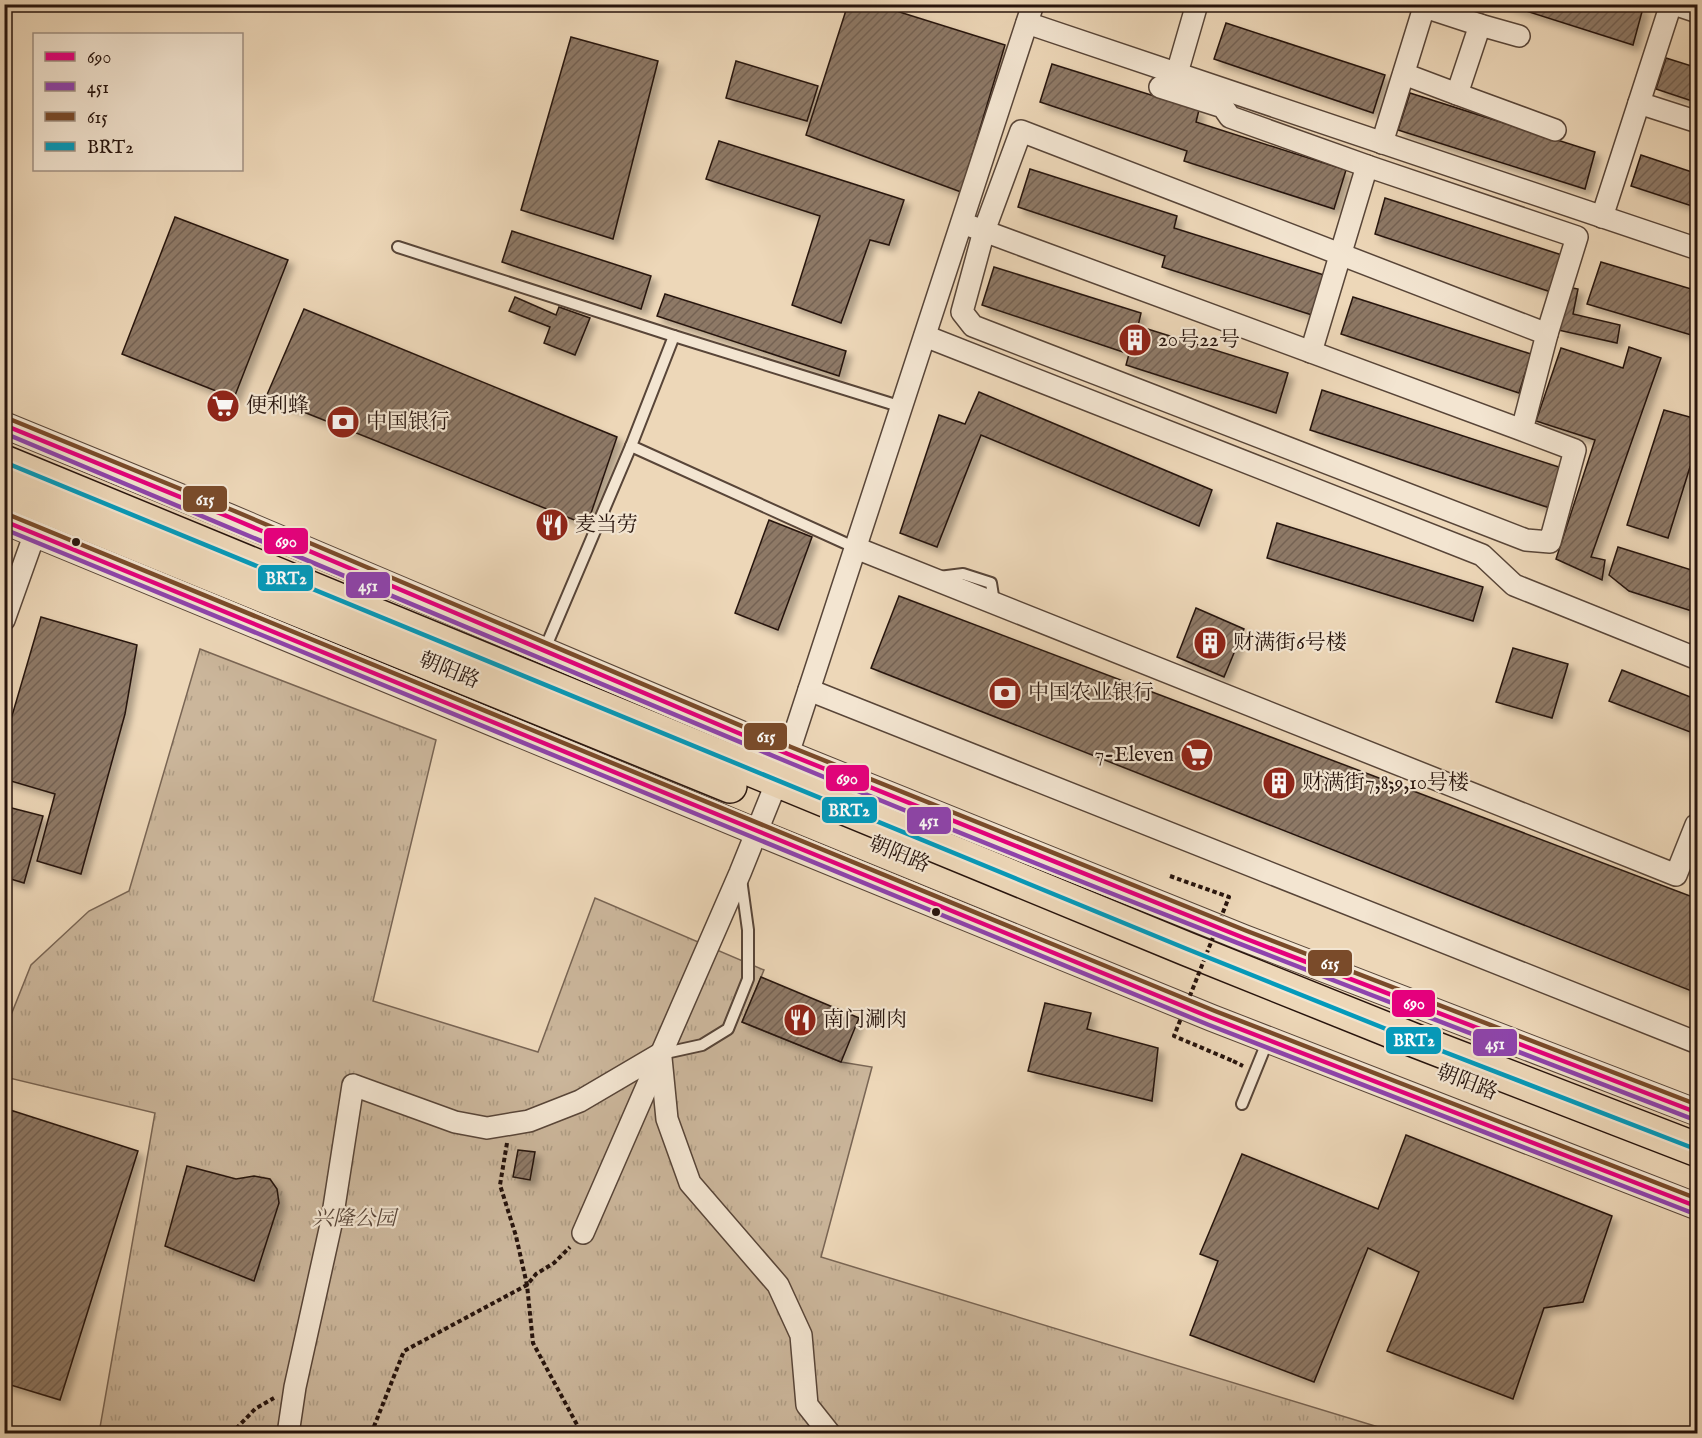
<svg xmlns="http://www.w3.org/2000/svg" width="1702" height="1438" viewBox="0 0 1702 1438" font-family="'IM FELL English','Noto Serif SC',serif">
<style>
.park{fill:url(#park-tufts);stroke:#796554;stroke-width:1.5}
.building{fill:url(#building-hatch);stroke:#27140d;stroke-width:1.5;filter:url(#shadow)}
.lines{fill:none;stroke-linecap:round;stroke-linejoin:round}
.service-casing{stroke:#584538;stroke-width:14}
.minor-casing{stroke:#584538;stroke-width:24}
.tertiary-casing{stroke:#584538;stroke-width:28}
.trunk-casing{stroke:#27140d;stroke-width:36}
.path{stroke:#27140d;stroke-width:4;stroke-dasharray:4.5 3;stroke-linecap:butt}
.service{stroke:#f3e5d1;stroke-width:10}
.minor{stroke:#f3e5d1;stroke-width:21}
.tertiary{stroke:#f3e5d1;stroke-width:26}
.trunk{stroke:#edd7b8;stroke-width:33}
.path-bridge{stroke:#27140d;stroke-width:4;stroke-dasharray:4.5 3;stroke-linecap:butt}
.bus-1-casing{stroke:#f3e5d1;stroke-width:9}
.bus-2-casing{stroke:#f3e5d1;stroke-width:9}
.bus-3-casing{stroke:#f3e5d1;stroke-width:9}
.bus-4-casing{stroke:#f3e5d1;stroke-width:9}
.bus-1{stroke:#e5007d;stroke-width:4.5}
.bus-2{stroke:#8e44ad;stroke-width:4.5}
.bus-3{stroke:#7a4b2a;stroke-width:4.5}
.bus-4{stroke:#049abb;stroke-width:4.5}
.bus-dot{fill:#27140d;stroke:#f3e5d1;stroke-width:2}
.labels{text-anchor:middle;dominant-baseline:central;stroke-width:4.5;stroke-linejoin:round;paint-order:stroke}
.poi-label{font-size:21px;fill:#27140d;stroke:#f3e5d1;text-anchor:start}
.street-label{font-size:21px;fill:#27140d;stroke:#f3e5d1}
.park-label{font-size:21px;font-style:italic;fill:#584538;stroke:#f3e5d1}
.line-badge{stroke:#f3e5d1;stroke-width:2}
.badge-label{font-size:16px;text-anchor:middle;font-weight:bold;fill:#fff}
</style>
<defs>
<pattern id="park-tufts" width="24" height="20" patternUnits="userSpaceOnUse" patternTransform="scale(1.5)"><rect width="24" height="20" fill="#cbb69b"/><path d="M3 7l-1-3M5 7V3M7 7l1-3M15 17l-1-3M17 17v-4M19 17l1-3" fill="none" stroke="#ae9c84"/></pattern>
<pattern id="building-hatch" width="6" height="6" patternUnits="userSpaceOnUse" patternTransform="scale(1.5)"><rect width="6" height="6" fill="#8e7966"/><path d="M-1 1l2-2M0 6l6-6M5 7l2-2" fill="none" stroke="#746252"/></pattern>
<filter id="shadow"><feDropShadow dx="5.5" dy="5.5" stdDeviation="3" flood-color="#0004"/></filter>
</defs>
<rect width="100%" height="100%" fill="#edd7b8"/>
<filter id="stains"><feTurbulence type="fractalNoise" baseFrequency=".00333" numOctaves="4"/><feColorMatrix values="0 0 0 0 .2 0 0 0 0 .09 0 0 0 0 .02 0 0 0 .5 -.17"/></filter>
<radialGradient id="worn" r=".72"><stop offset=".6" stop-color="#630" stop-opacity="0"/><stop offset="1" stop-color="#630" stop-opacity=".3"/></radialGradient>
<!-- park -->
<polygon class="park" points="200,649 436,740 373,1001 538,1052 595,898 764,970 742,1022 841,1062 872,1067 821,1257 1398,1433 99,1433 155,1113 5,1077 5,1030 31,965 89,911 129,891"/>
<!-- building -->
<g class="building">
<polygon points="848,4 874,4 1005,45 961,192 806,135"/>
<polygon points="1504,4 1633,4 1643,8 1633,45"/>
<polygon points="1226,23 1385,75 1373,113 1214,59"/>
<polygon points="571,37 658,61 613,239 521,210"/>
<polygon points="1666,58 1698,68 1698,103 1656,89"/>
<polygon points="736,61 818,86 807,121 726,98"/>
<polygon points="1052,64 1199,110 1196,122 1346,170 1334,209 1184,161 1187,151 1040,102"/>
<polygon points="1410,93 1595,152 1585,189 1398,130"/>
<polygon points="719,141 904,200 889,245 870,240 841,323 792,305 820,216 706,179"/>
<polygon points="1641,155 1698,174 1698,208 1631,186"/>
<polygon points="1030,169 1177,216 1174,228 1324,275 1312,315 1162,267 1165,256 1018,207"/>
<polygon points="1385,198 1565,256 1554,293 1375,234"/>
<polygon points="175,217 288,260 234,398 122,354"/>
<polygon points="512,231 651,276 641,309 502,262"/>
<polygon points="1601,262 1698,291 1698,337 1587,304"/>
<polygon points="994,267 1141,313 1138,326 1288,373 1276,413 1126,365 1129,354 982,305"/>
<polygon points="1568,287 1578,289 1573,314 1620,325 1617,343 1558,330"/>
<polygon points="665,294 846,351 839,376 657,316"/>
<polygon points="515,297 556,315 559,307 590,318 575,355 544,343 550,327 509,311"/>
<polygon points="1353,297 1531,354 1519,393 1341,334"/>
<polygon points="304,309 617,437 587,525 266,397"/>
<polygon points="1629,347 1661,358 1591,557 1605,560 1602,580 1556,559 1595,440 1536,421 1561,348 1623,368"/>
<polygon points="1322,390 1568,470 1556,510 1310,430"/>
<polygon points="979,392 1212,490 1199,526 981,435 937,547 900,533 939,415 965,424"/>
<polygon points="1664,410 1697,419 1694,430 1698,431 1698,469 1690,467 1668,538 1627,525"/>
<polygon points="769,520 812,537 778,630 735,613"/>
<polygon points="1277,523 1483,587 1473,621 1267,558"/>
<polygon points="1618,547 1698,572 1698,613 1629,591 1609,575"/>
<polygon points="899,596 1698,899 1698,989 1694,992 871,668"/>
<polygon points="1196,608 1244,629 1224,677 1177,657"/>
<polygon points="41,617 137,645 125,714 81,874 37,861 55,794 4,779 4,743"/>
<polygon points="1513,648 1568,664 1552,718 1496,702"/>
<polygon points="1622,670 1698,700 1698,735 1609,701"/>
<polygon points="4,806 43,816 24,883 4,877"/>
<polygon points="761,977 859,1018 841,1062 742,1022"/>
<polygon points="1045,1003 1091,1013 1087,1029 1158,1048 1152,1101 1028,1071"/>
<polygon points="4,1108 138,1151 60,1400 4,1383"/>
<polygon points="1406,1135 1612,1216 1583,1302 1544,1308 1513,1399 1387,1351 1419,1272 1368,1248 1314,1382 1190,1335 1218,1261 1200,1254 1242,1154 1378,1209"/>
<polygon points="518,1150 535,1152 530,1180 513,1177"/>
<polygon points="187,1166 236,1179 254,1176 270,1179 277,1189 279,1203 254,1281 165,1246"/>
</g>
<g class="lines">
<!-- service casing -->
<g class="service-casing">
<g id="service">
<polyline points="398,247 674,336"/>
<polyline points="856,548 631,446 674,336 902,407"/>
<polyline points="939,577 963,574 991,583 994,602"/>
<polyline points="544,651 631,446"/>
<polyline points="661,1054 702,1045 728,1029 748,979 748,930 741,879"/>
<polyline points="1242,1104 1268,1040"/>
</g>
</g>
<!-- minor casing -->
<g class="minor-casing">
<g id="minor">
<polyline points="1674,4 1698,12"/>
<polyline points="1027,23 1698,249"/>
<polyline points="1480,25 1519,36"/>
<polyline points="1177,73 1197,4"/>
<polyline points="1404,74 1457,94 1480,25 1425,7"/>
<polyline points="1160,87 1223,107 1230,117 1367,166 1311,352"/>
<polyline points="1457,94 1555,130"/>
<polyline points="1639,103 1698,122"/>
<polyline points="1382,143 1425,4"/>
<polyline points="1367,166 1577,237 1547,334"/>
<polyline points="1602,217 1671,4"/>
<polyline points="962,223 984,231 1522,430 1575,450 1550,542 1526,540 973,326 962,312 984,231 1021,131 1547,334 1522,430"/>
<polyline points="925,336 1482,555 1514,585 1698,659"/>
<polyline points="856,548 1676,875 1696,825"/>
<polyline points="4,620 35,533"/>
<polyline points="809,690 1698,1043"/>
<polyline points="661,1058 667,1119 690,1183 778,1285 801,1335 807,1405 830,1434"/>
<polyline points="583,1233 740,873 788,754 1033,4"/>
<polyline points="288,1434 295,1387 332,1220 353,1085 455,1122 487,1128 529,1121 580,1101 660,1054"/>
</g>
</g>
<!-- tertiary casing -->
<g class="tertiary-casing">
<g id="tertiary">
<polyline points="4,425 229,517 788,754 1244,938 1698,1113"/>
<polyline points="4,521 757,832 1212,1018 1698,1207"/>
</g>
</g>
<!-- trunk casing -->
<g class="trunk-casing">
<g id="trunk">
<polyline points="4,462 1187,949 1416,1041 1698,1150"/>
<polyline points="4,490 730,786"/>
</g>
</g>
<!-- path -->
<g class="path">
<polyline points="1233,1061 1243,1066"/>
<polyline points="507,1143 500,1185 516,1236 527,1285 533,1343 582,1434"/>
<polyline points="231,1434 255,1409 274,1398"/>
<polyline points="371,1434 404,1351 527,1285 536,1274 554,1263 570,1247"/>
</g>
<!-- service -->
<use href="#service" class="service"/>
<!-- minor -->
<use href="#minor" class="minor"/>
<!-- tertiary -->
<use href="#tertiary" class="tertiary"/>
<!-- trunk -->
<use href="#trunk" class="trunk"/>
<!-- path-bridge -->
<polyline class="path-bridge" points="1170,876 1229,897 1174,1036 1233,1061"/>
<!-- bus-1 casing -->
<g class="bus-1-casing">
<g id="bus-1">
<polyline points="4,425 229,517 788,754 1244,938 1698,1113"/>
<polyline points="4,521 1212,1018 1698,1207"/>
</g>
</g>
<!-- bus-2 casing -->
<g class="bus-2-casing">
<g id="bus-2">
<path d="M4,433c261,107 519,219 779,327 301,126 607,242 912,360"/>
<polyline points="4,529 1209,1025 1695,1214"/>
</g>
</g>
<!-- bus-3 casing -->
<g class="bus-3-casing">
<g id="bus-3">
<polyline points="7,418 232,510 791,747 1247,931 1698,1105"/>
<polyline points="7,514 1215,1011 1698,1199"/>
</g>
</g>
<!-- bus-4 casing -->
<g class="bus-4-casing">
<polyline id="bus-4" points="4,462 1187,949 1416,1041 1698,1150"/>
</g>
<!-- bus-1 -->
<use href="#bus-1" class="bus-1"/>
<!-- bus-2 -->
<use href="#bus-2" class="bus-2"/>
<!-- bus-3 -->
<use href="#bus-3" class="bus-3"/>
<!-- bus-4 -->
<use href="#bus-4" class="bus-4"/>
</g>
<!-- icons -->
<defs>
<g id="building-disc" transform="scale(1.725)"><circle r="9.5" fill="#8f2418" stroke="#f3e5d1"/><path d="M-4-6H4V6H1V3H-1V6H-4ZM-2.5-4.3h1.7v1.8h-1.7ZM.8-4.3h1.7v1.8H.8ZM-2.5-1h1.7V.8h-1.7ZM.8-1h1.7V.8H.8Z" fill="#fff"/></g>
<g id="supermarket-disc" transform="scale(1.725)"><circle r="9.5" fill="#8f2418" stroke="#f3e5d1"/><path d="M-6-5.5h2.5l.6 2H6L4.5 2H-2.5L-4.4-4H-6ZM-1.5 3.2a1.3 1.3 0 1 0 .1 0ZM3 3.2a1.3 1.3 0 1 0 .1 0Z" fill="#fff"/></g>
<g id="bank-disc" transform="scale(1.725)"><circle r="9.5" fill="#8f2418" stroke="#f3e5d1"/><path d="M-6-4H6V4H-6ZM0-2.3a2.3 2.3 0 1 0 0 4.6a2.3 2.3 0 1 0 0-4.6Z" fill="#fff"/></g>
<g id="restaurant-disc" transform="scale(1.725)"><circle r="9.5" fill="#8f2418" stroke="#f3e5d1"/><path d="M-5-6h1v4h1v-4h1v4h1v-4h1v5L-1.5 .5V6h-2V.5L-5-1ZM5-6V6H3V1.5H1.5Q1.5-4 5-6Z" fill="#fff"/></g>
</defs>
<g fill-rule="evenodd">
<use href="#building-disc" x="1135" y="340"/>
<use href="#supermarket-disc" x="223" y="406"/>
<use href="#bank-disc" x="343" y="422"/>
<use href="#restaurant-disc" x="552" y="525"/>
<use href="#building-disc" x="1210" y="643"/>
<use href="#bank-disc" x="1005" y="693"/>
<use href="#supermarket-disc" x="1197" y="755"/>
<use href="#building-disc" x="1279" y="783"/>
<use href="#restaurant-disc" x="800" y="1020"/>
</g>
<!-- markers -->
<g class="bus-dot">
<circle cx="76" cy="542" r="5"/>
<circle cx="936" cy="912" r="5"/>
</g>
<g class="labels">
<!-- poi labels -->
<g class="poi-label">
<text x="1158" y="340">20号22号</text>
<text x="246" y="406">便利蜂</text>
<text x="366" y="422">中国银行</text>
<text x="575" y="525">麦当劳</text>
<text x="1233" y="643">财满街6号楼</text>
<text x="1028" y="693">中国农业银行</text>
<text x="1174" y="755" text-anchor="end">7-Eleven</text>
<text x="1302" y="783">财满街7,8,9,10号楼</text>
<text x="823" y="1020">南门涮肉</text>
</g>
<!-- street labels -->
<g class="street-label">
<text transform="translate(449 671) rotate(22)">朝阳路</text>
<text transform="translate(899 855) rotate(22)">朝阳路</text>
<text transform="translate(1467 1083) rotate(21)">朝阳路</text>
</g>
<!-- park labels -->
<g class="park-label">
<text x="354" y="1219">兴隆公园</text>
</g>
</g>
<g class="line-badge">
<rect x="182" y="485" width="46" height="28" rx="6" fill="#7a4b2a"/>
<rect x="263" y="527" width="46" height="28" rx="6" fill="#e5007d"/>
<rect x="257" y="564" width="57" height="28" rx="6" fill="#049abb"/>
<rect x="345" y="571" width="46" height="28" rx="6" fill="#8e44ad"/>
<rect x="743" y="722" width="45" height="29" rx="6" fill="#7a4b2a"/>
<rect x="825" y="764" width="45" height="28" rx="6" fill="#e5007d"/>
<rect x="821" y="796" width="57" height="28" rx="6" fill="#049abb"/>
<rect x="906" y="806" width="46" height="29" rx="6" fill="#8e44ad"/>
<rect x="1307" y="949" width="46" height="28" rx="6" fill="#7a4b2a"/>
<rect x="1391" y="989" width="45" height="29" rx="6" fill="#e5007d"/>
<rect x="1385" y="1026" width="57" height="29" rx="6" fill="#049abb"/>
<rect x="1472" y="1028" width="46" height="29" rx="6" fill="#8e44ad"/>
</g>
<g class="badge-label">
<text x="205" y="505">615</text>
<text x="286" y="547">690</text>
<text x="286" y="584">BRT2</text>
<text x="368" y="591">451</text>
<text x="766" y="742">615</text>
<text x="847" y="784">690</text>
<text x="849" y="816">BRT2</text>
<text x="929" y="826">451</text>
<text x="1330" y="969">615</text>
<text x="1414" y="1009">690</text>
<text x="1414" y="1046">BRT2</text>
<text x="1495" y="1049">451</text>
</g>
<!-- margin -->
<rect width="1702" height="1438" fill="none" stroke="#edd7b8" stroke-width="24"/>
<rect x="6" y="6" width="1690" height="1426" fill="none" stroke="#27140d" stroke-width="3"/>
<rect x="12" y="12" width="1678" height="1414" fill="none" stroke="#27140d" stroke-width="1.5"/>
<!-- legend -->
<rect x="33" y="33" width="210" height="138" fill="#f3e5d1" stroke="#a19183" stroke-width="1.5"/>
<rect x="45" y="52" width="30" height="9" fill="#e5007d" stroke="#a19183" stroke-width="1.5"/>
<text x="87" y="63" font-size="18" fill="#27140d">690</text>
<rect x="45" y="82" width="30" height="9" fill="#8e44ad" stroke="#a19183" stroke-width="1.5"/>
<text x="87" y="93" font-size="18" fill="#27140d">451</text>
<rect x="45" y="112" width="30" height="9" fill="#7a4b2a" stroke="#a19183" stroke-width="1.5"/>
<text x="87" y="123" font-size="18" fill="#27140d">615</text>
<rect x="45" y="142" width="30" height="9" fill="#049abb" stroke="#a19183" stroke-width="1.5"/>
<text x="87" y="153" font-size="18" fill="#27140d">BRT2</text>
<rect width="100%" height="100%" filter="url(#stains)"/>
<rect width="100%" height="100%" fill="url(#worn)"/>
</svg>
